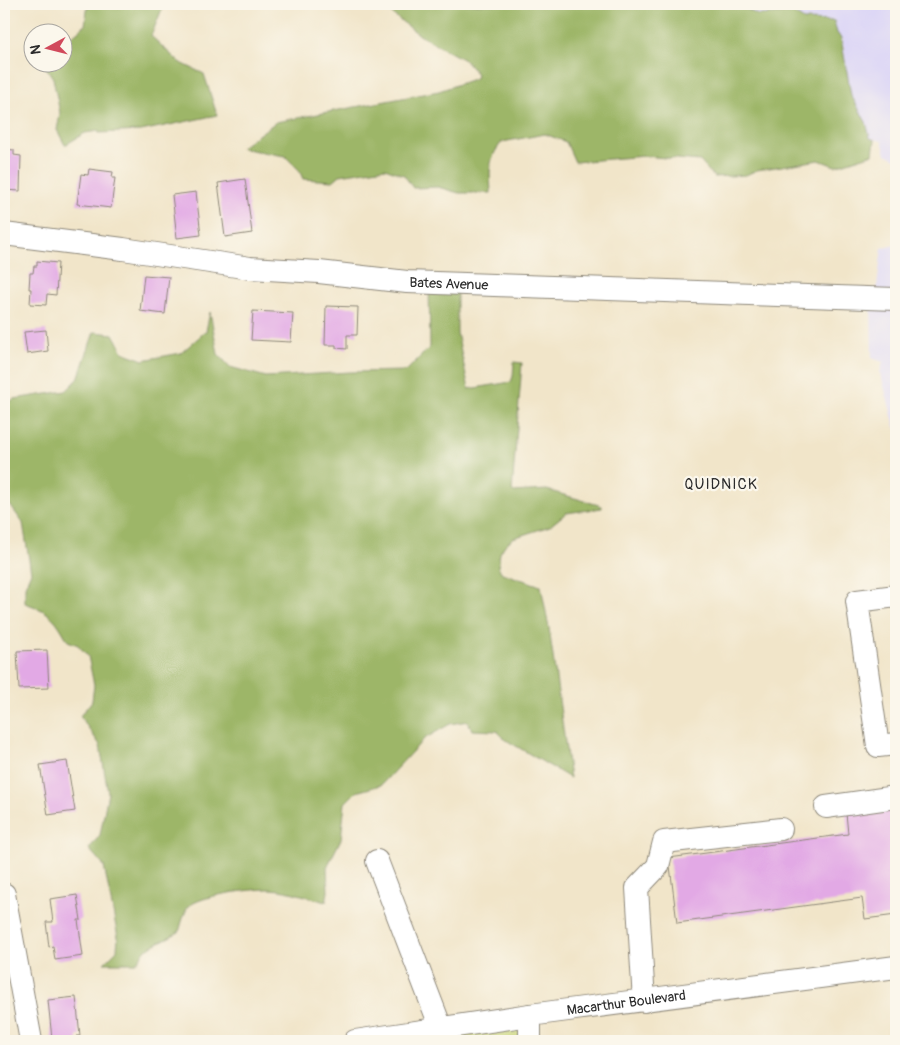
<svg xmlns="http://www.w3.org/2000/svg" width="900" height="1045" font-family="Pangolin,sans-serif">
<style>
.built{fill:#dcd6f6}
.green{fill:#c7d476;stroke:#798050}
.forest{fill:#9db667;stroke:#647049}
.building{fill:#e2a9e5}
.lines{fill:none;stroke-linecap:round;stroke-linejoin:round}
.minor-casing{stroke:#8e887a;stroke-width:24}
.minor{stroke:#fff;stroke-width:22}
.labels{text-anchor:middle;dominant-baseline:central;stroke-width:4.5;stroke-linejoin:round;paint-order:stroke}
.street-label{font-size:14px;fill:#2b2b2b;stroke:#fbf7ec}
.neighbourhood-label{font-size:15px;letter-spacing:1px;fill:#2b2b2b;stroke:#fbf7ec}
</style>
<rect width="100%" height="100%" fill="#fbf7ec"/>
<filter id="ink" filterUnits="userSpaceOnUse"><feTurbulence type="fractalNoise" baseFrequency=".02" numOctaves="2"/><feDisplacementMap in="SourceGraphic" scale="10" xChannelSelector="R" yChannelSelector="G"/><feConvolveMatrix kernelMatrix="1 2 1 2 8 2 1 2 1" color-interpolation-filters="sRGB"/></filter>
<filter id="wash" filterUnits="userSpaceOnUse"><feTurbulence type="fractalNoise" baseFrequency=".0096" numOctaves="4" result="noise"/><feDisplacementMap in="SourceGraphic" scale="20" xChannelSelector="R" yChannelSelector="G"/><feGaussianBlur stdDeviation="1.12" result="paint"/><feColorMatrix in="noise" values="0 0 0 0 0 0 0 0 0 0 0 0 0 0 0 0 0 1.4 0 .05"/><feComposite in="paint" operator="in"/></filter>
<g filter="url(#wash)">
<rect width="100%" height="100%" fill="#f1e5c9"/>
<g class="built">
<path d="M741,4H896V159L886,154L882,141L870,138L866,122L851,95L842,38L837,33L834,21L804,20L793,13L758,15L741,6Z"/>
<path d="M896,245V430L880,372L883,362L872,358L871,301L876,294L882,248Z"/>
</g>
<path class="green" d="M517,1016L525,1041H344L347,1040Z"/>
<g class="forest">
<path d="M88,4H164L151,36L179,62L204,74L217,115L141,131L99,133L98,131L85,133L65,145L57,130L60,113L53,78L43,63L62,62L63,40L70,38L85,25Z"/>
<path d="M379,4H741V6L758,15L793,13L804,20L834,21L837,33L841,38L851,95L866,122L870,138L875,140L873,154L835,166L819,160L757,170L746,175L714,177L700,161L644,156L575,162L566,142L545,134L502,142C487,160 490,171 491,193H459L438,187L413,188L404,175L385,168L340,175L333,181L303,179L299,170L285,156L240,148L276,122L439,91L476,78L477,74L466,61L421,36Z"/>
<path d="M429,282L457,286V333L469,389L511,382L513,376L514,362L522,363L512,492L547,490L602,506V508L566,513L550,526L513,538L505,545L500,553L498,567L502,573L541,586L549,628L570,778L506,740L497,731L472,730L468,721L450,724L424,739L381,785L356,792L345,803L341,839L327,867L328,892L326,902C307,897 289,890 270,889C253,889 199,895 188,907C184,913 181,925 179,932L146,949L136,963H104L117,950L118,937L104,866L89,849L100,835L108,793L100,745L80,716L92,701L94,685L88,656L78,645L68,641C55,618 51,612 25,603V586L31,572L23,523L4,497V405L14,399L66,391L78,379L94,332L113,334L123,352L143,360L181,353L206,331L210,312L218,354L230,367L266,377L351,372L406,371L430,347Z"/>
</g>
<g id="blocks">
<g class="building">
<path d="M4,149L14,150V155L21,156L20,191L4,190Z"/>
<path d="M89,169L113,172L112,178H115L111,208L77,204L81,174L88,175Z"/>
<path d="M245,179L252,233L225,237L218,183Z"/>
<path d="M196,192L201,235L177,238L172,195Z"/>
<path d="M37,261L58,263L56,295L47,294L46,305L30,304L31,289H29L30,273H33L34,266H37Z"/>
<path d="M144,275L169,277L165,314L140,311Z"/>
<path d="M326,306L358,307L357,335H347V349L336,348V345H325Z"/>
<path d="M253,311L293,313L291,342L251,340Z"/>
<path d="M46,330L48,351L27,354L24,332Z"/>
<path d="M47,650L49,688L19,689L17,651Z"/>
<path d="M67,761L75,811L48,815L40,765Z"/>
<path d="M896,807V915L865,919L862,898L677,923L669,858L848,834L846,813Z"/>
<path d="M77,895L81,920H78L83,956L55,960L53,946L49,947L46,922H53L50,899Z"/>
<path d="M76,997L80,1036H77L78,1041H55V1038L52,1039L48,1000Z"/>
</g>
</g>
</g>
<g filter="url(#ink)">
<use href="#blocks" fill-opacity="0" stroke="#8e887a" stroke-width="1"/>
<g class="lines">
<g class="minor-casing">
<g id="minor">
<path id="s1" d="M4,234L123,249L250,268L319,272L407,282L896,299"/>
<path d="M896,596L857,601L878,746L896,744"/>
<path d="M826,807L896,797"/>
<path d="M377,861L441,1028"/>
<path d="M4,894L31,1041"/>
<path d="M644,1001L637,888L658,866L664,842L781,829"/>
<path id="s2" d="M355,1041L530,1015L896,967"/>
<path d="M530,1041V1015"/>
</g>
</g>
<use href="#minor" class="minor"/>
</g>
</g>
<g class="labels">
<g class="street-label">
<text stroke="none"><textPath href="#s1" startOffset="448">Bates Avenue</textPath></text>
<text stroke="none"><textPath href="#s2" startOffset="274">Macarthur Boulevard</textPath></text>
</g>
<g class="neighbourhood-label">
<text x="721" y="484">QUIDNICK</text>
</g>
</g>
<rect width="900" height="1045" fill="none" stroke="#fbf7ec" stroke-width="20"/>
<g transform="translate(48 48) rotate(263)"><circle r="24" fill="#fbf7ec" stroke="#a8a59f"/>
<path d="M0-4L9 19L0 12L-9 19Z" fill="#d1495b"/>
<text y="-8" font-size="14" font-weight="bold" text-anchor="middle" fill="#2b2b2b">N</text>
</g>
</svg>
